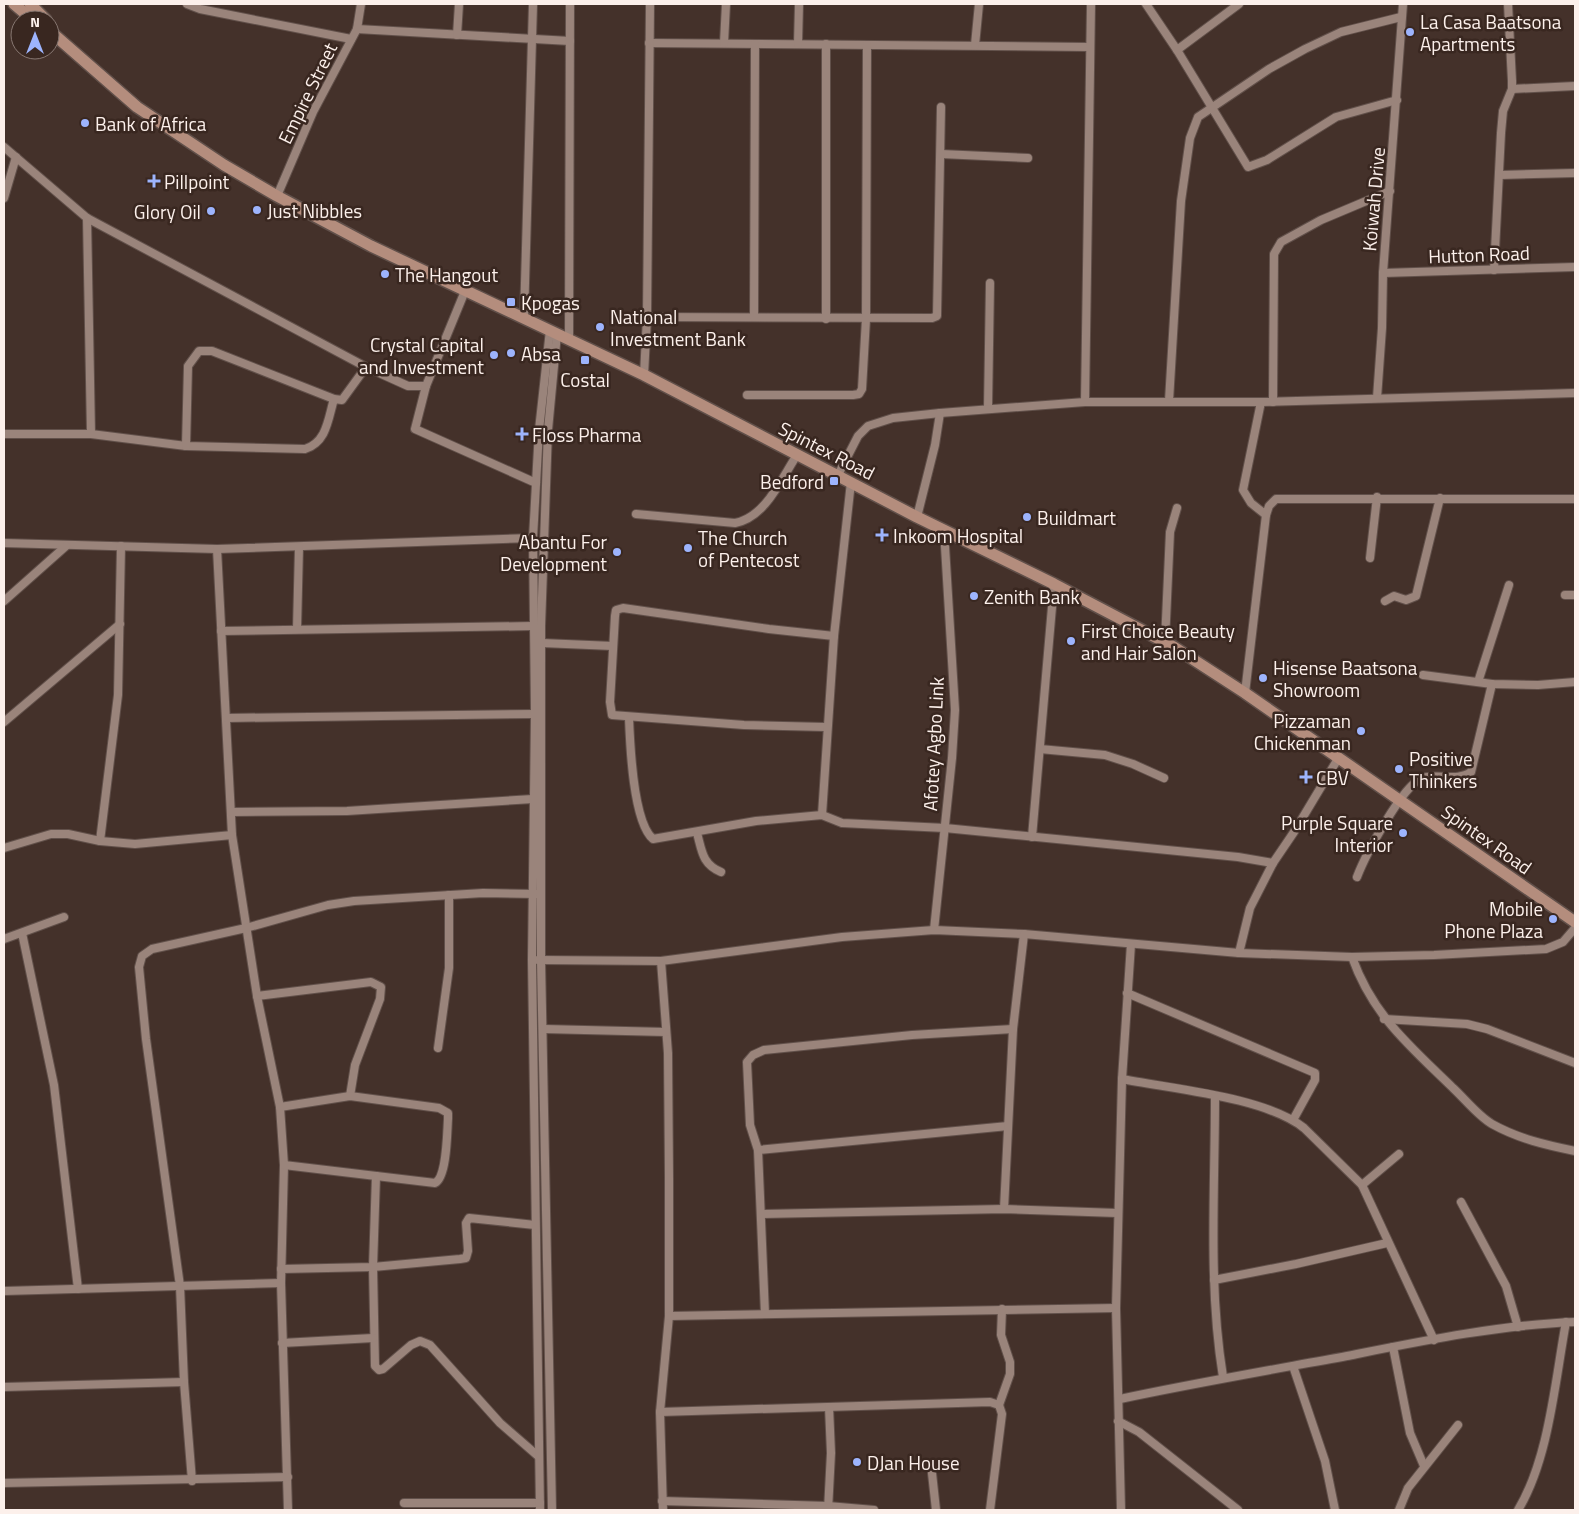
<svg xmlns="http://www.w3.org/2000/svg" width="1579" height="1514" font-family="'Titillium Web',sans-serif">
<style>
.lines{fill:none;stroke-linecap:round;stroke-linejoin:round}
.street-casing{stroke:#61504a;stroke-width:10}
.secondary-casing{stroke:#61504a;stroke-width:14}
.street{stroke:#9a847b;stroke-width:8}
.secondary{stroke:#b48d7d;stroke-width:11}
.poi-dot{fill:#9db4fd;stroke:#392720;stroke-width:2}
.labels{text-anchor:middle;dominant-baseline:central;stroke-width:5;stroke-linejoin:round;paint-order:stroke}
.poi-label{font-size:19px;fill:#fcf0eb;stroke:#392720;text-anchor:start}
.street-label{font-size:19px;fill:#fcf0eb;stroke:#392720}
</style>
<rect width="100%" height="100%" fill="#44312a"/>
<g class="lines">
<g class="street-casing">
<g id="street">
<path d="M187,4L200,9L351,39"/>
<path d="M1146,4L1177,50L1248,167L1267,160L1336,117L1397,100"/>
<path d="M357,29L570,41"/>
<path d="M457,35L459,4"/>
<path d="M649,43L1089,47"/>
<path d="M724,43L726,4"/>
<path d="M798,44L799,4"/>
<path d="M975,45L979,4"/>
<path d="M1177,50L1239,4"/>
<path d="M1512,89L1575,86"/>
<path d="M4,147L87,218L366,367L408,386H426L465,291"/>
<path d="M941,154L1028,158"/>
<path d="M1500,175L1575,173"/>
<path d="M277,196L313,112L357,29L361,4"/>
<path d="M4,198L16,157"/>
<path d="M87,218L91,434"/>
<path d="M1494,270L1501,133L1503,111L1512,89V81L1508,4"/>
<path d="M1383,273L1575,267"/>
<path d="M647,317L932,318L937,316L941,107"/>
<path d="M754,317L755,44"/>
<path d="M524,318L533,4"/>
<path d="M826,319V44"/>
<path d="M569,339L570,4"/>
<path d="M644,375L647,317L650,4"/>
<path d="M426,386L415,429L536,483"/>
<path d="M747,395H853L859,394L862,389L866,319L867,45"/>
<path d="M1377,398L1382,328L1383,273L1403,4"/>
<path d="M1169,401L1181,201L1190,138L1198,117L1269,69L1305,49L1341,32L1401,17"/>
<path d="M1085,402L1091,4"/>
<path d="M1261,402L1243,490L1251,503L1266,515"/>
<path d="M1273,402L1274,254L1281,242L1321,220L1390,191"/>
<path d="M988,408L990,283"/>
<path d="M4,434H91L186,446L305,449C327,442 328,419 334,399"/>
<path d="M186,446L188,366L199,351H212L334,399L342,400L366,367"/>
<path d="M838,475L858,436L868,426L893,418L940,413L1085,402H1261L1575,393"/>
<path d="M636,514L735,523C766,517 781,479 797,455"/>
<path d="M917,517L935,445L940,413"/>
<path d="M4,543L217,549L533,538"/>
<path d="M217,549L232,835L257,996L280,1107L284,1165L281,1283L288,1510"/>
<path d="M1370,558L1377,497"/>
<path d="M1565,595H1575"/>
<path d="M4,601L66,546"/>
<path d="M1385,601L1394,596L1406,600L1416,596L1440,498"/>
<path d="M297,629L299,547"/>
<path d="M221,631L533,626"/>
<path d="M1165,642L1170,532L1177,508"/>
<path d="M542,643L613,646"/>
<path d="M1423,675L1492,684L1538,685L1575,682"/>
<path d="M1478,682L1509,585"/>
<path d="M1245,693L1266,515L1269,506L1276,499H1575"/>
<path d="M226,718L535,714"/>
<path d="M629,718C630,744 633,822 653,839L756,821L822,815L842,823L945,828L1238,857L1273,863"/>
<path d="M4,722L120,624"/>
<path d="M826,727L744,725L612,715L610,702L615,616L616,610L623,608L769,629L834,636"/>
<path d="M1040,749L1105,755L1133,764L1164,778"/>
<path d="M231,812L347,811L533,799"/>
<path d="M822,815L834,636L851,482"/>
<path d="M697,833C702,851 702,864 721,872"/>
<path d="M1032,837L1054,584"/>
<path d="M100,841L118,695L121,546"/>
<path d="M4,848L51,834H68L100,841L135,844L232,835"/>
<path d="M1357,877C1365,856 1402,786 1422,778C1437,773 1458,782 1471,772L1492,684"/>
<path d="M934,930L952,758L955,710L944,530"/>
<path d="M22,933L54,1085L78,1289"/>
<path d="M4,939L64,917"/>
<path d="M1239,953L1250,908L1273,863L1294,832L1339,757"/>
<path d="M1352,957C1373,1016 1410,1046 1453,1088C1465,1099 1478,1116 1492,1124C1519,1139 1546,1145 1575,1151"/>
<path d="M538,960L661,961L842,937L934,930L1024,934L1239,953L1352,957L1434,955L1546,949L1563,942L1575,928"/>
<path d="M661,961L668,1053L669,1178V1316L660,1412L663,1510"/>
<path d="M1127,993L1315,1073V1080L1293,1120"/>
<path d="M257,996L371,982L381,987L380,999L355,1065L350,1096"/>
<path d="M1384,1019L1467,1024L1487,1029L1575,1063"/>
<path d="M544,1029L666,1032"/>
<path d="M438,1048L449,968V895"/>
<path d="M1122,1079C1172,1089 1265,1097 1304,1128L1362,1185L1434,1340"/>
<path d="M1215,1097C1215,1190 1208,1285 1223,1377"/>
<path d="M280,1107L350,1096L439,1108L448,1113V1119C447,1133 447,1177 435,1183L284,1165"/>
<path d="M758,1150L1008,1126"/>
<path d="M376,1176L373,1267L375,1366L379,1370L383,1369L411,1345L420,1341L430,1345L500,1423L538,1456"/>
<path d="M1362,1185L1399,1154"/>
<path d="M1461,1202L1506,1286L1518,1327"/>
<path d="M1004,1209L1013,1029L1024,934"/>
<path d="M762,1214L1004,1209L1117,1213"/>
<path d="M281,1269L373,1267L460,1259L466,1258L468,1251L466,1223L469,1218L535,1225"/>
<path d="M1214,1280L1296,1264L1387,1243"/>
<path d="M4,1291L281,1283"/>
<path d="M765,1314L758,1150L750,1125L747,1062L753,1055L764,1050L912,1035L1013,1029"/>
<path d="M669,1316L1116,1308"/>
<path d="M282,1343L373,1338"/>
<path d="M1393,1347L1410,1433L1424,1466"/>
<path d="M1293,1366L1325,1461L1335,1510"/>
<path d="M4,1387L184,1382"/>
<path d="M1120,1399C1195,1383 1271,1370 1347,1356C1422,1341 1499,1325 1575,1322"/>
<path d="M999,1405L1010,1374V1362L1001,1335L1002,1309"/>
<path d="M660,1412L990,1402L999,1405L1002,1414L990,1510"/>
<path d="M1118,1421L1139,1432L1238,1510"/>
<path d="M931,1464L936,1510"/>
<path d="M192,1481L184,1382L180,1286L146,1039L139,967L142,956L152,949L246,928L328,905L354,901L483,893L537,894"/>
<path d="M4,1483L288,1477"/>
<path d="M662,1501L828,1506L874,1510"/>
<path d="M404,1503H540"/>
<path d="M540,1510L532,960L535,714L533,538L539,430L550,330"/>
<path d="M552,1510L541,960V626L548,430L557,334"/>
<path d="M828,1510L831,1453L829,1407"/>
<path d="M1121,1510L1116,1308L1122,1079L1131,944"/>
<path d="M1399,1510L1408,1488L1458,1425"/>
<path d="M1518,1510C1549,1459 1555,1381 1566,1322"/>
</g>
</g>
<g class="secondary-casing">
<g id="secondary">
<path d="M14,4L33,20"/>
<path d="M30,4L46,20"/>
<path d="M50,31L137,107L224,165L277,196L371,246L644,375L917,517L1054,584L1174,647L1245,693L1575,922"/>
</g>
</g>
<use href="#street" class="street"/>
<use href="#secondary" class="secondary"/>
</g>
<g class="poi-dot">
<circle cx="1410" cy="32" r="5"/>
<circle cx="85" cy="123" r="5"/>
<path d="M151.5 173.5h5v5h5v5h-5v5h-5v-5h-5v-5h5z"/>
<circle cx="257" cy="210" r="5"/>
<circle cx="211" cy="211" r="5"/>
<circle cx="385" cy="274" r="5"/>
<rect x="506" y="297" width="10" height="10" rx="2.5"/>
<circle cx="600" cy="327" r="5"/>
<circle cx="511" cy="353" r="5"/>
<circle cx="494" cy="355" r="5"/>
<rect x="580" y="355" width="10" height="10" rx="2.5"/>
<path d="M519.5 426.5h5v5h5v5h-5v5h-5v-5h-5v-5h5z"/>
<rect x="829" y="476" width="10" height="10" rx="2.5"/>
<circle cx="1027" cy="517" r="5"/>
<path d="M879.5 527.5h5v5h5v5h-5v5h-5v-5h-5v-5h5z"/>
<circle cx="688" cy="548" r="5"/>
<circle cx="617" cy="552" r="5"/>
<circle cx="974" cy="596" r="5"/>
<circle cx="1071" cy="641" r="5"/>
<circle cx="1263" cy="678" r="5"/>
<circle cx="1361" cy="731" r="5"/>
<circle cx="1399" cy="769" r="5"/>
<path d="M1303.5 769.5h5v5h5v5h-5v5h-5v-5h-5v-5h5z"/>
<circle cx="1403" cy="833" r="5"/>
<circle cx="1553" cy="919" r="5"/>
<circle cx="857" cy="1462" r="5"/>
</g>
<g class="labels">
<g class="poi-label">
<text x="1420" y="21">La Casa Baatsona<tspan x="1420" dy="22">Apartments</tspan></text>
<text x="95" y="123">Bank of Africa</text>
<text x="164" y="181">Pillpoint</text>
<text x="267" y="210">Just Nibbles</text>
<text x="201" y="211" text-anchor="end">Glory Oil</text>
<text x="395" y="274">The Hangout</text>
<text x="521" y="302">Kpogas</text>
<text x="610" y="316">National<tspan x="610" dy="22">Investment Bank</tspan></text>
<text x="484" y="344" text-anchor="end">Crystal Capital<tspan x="484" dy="22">and Investment</tspan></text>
<text x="521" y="353">Absa</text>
<text x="585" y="379" text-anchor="middle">Costal</text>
<text x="532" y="434">Floss Pharma</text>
<text x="824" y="481" text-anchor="end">Bedford</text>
<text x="1037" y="517">Buildmart</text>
<text x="893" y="535">Inkoom Hospital</text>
<text x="698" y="537">The Church<tspan x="698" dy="22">of Pentecost</tspan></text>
<text x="607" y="541" text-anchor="end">Abantu For<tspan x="607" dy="22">Development</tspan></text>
<text x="984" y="596">Zenith Bank</text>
<text x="1081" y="630">First Choice Beauty<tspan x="1081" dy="22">and Hair Salon</tspan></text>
<text x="1273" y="667">Hisense Baatsona<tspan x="1273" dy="22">Showroom</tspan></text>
<text x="1351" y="720" text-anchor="end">Pizzaman<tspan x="1351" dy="22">Chickenman</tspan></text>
<text x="1409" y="758">Positive<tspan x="1409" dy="22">Thinkers</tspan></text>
<text x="1316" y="777">CBV</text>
<text x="1393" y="822" text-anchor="end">Purple Square<tspan x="1393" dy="22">Interior</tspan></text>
<text x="1543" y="908" text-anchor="end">Mobile<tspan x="1543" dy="22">Phone Plaza</tspan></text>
<text x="867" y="1462">DJan House</text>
</g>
<g class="street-label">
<text transform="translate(307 93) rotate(-64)">Empire Street</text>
<text transform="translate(1373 199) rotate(-85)">Koiwah Drive</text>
<text transform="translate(1479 254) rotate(-2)">Hutton Road</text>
<text transform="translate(827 450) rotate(27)">Spintex Road</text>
<text transform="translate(933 744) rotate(-87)">Afotey Agbo Link</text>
<text transform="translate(1487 839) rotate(35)">Spintex Road</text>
</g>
</g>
<rect width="1579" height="1514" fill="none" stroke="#fcf0eb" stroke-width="10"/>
<g transform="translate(35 35)"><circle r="24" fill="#392720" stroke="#877771"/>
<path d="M0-4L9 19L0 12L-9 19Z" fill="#9db4fd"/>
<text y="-8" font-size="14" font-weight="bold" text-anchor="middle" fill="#fcf0eb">N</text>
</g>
</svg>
